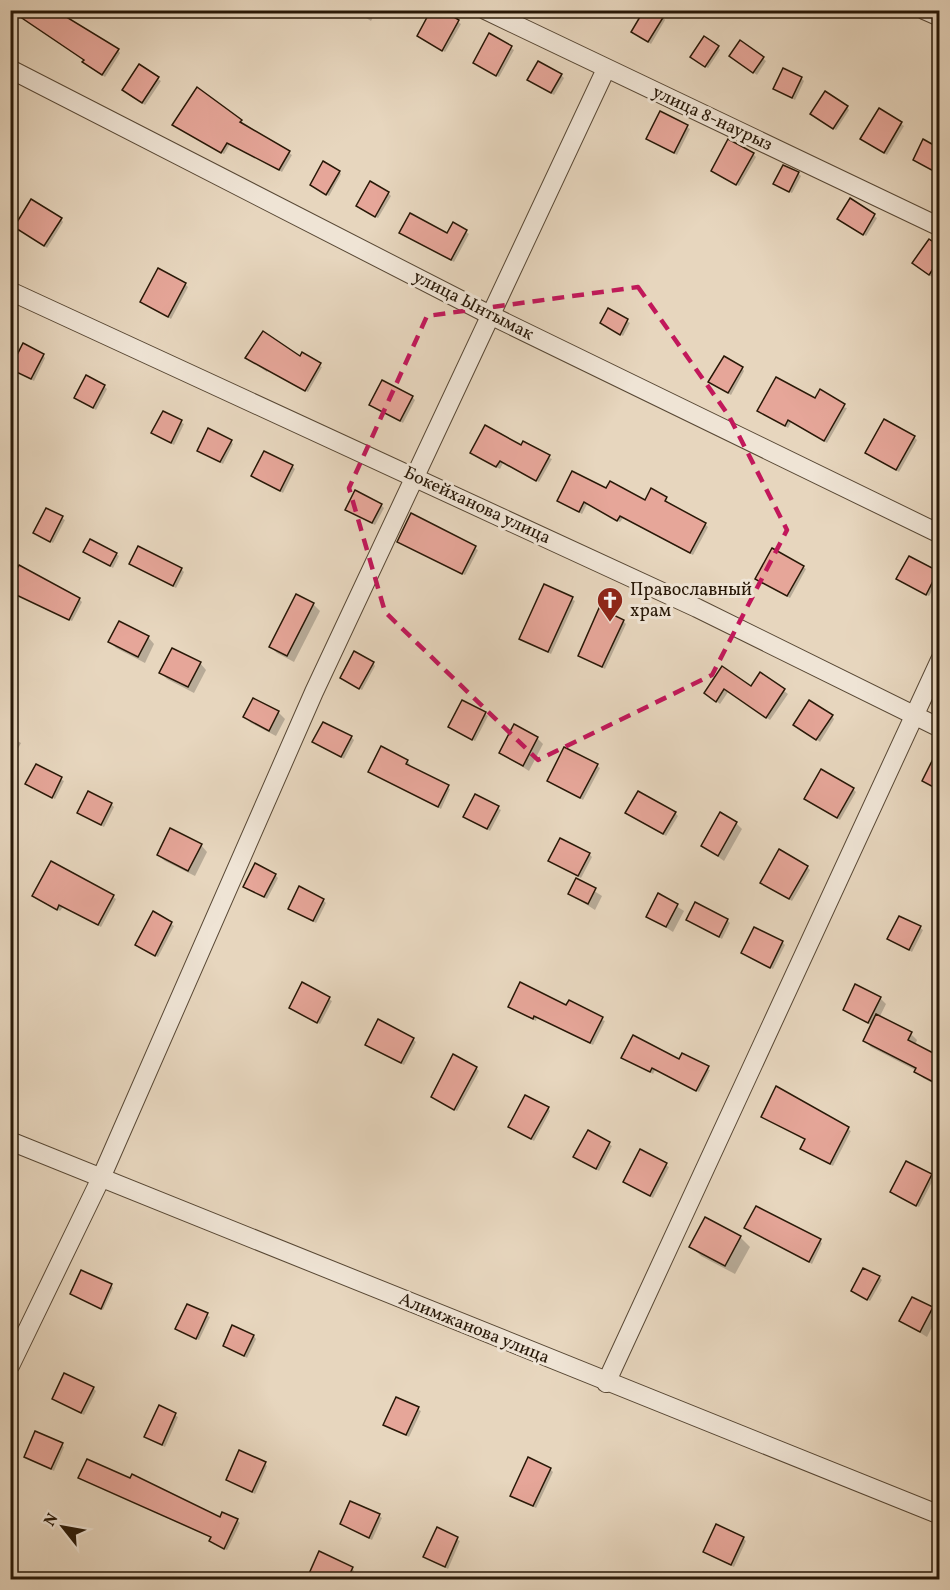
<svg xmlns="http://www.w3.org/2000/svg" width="950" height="1590" font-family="Vollkorn,serif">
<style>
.shadow{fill:#0003}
.building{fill:#e6a699;stroke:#281807;stroke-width:1.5}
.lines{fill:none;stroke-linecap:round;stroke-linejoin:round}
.street-casing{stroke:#584835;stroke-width:20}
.street{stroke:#efe4d5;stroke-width:18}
.marked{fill:none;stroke:#c2185b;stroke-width:4.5;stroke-dasharray:12 8;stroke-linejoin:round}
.labels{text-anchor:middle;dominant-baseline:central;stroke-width:6;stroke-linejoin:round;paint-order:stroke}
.street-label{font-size:18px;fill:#281807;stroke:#efe4d5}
.poi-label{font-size:18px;fill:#281807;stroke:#efe4d5;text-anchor:start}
</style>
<rect width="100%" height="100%" fill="#e7d6be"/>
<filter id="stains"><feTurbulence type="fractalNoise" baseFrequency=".00333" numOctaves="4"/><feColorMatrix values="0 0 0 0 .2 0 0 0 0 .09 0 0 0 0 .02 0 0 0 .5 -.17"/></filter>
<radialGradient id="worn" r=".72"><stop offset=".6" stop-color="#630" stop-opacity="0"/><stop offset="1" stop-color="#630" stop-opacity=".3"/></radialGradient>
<g class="shadow">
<path d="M353,10H377L371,21Z"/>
<path d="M439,10L461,24L445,52L419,36Z"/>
<path d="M577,10H588L586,15Z"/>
<path d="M663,17L665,20L651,44L633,32Z"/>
<path d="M22,18L118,50L120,53L105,77L87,65L85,60Z"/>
<path d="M490,35L514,50L499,77L478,65Z"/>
<path d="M740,42L766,61L757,75L734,59Z"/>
<path d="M718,47L720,50L708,68L695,60Z"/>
<path d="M139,67L161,81L145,105L127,93Z"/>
<path d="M561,75L564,78L554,95L532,82Z"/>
<path d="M801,78L804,81L795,100L775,89Z"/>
<path d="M847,107L849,110L836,130L815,117Z"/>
<path d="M879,110L904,126L887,155L865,141Z"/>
<path d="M661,113L690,129L677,155L648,139Z"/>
<path d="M241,121L292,155L282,172L230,144L224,154L177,128Z"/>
<path d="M753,154L756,157L739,186L716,173Z"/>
<path d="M339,172L341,174L329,196L312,185Z"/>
<path d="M798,173L801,176L792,193L778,186Z"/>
<path d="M388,193L391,196L378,218L360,208Z"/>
<path d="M850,200L877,218L866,236L842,221Z"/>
<path d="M61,219L63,222L47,248L15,227Z"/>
<path d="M453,224L469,234L454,262L400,233L448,235Z"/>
<path d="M929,241L940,248V266L932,277L916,266Z"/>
<path d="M185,284L188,287L171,319L142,302Z"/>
<path d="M609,310L630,323L623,336L601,323Z"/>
<path d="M43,355L45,358L34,381L12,369Z"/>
<path d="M247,358H300L322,367L308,392L268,370L267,372Z"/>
<path d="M742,368L744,371L731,395L710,382Z"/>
<path d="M104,386L107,389L96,410L76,398Z"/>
<path d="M412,397L415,400L403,423L371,405Z"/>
<path d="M816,400L847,408L827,443L791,422L788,428L759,411Z"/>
<path d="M163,413L184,424L174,445L153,433Z"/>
<path d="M914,437L917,440L899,472L867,453Z"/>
<path d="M231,441L233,444L223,464L199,451Z"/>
<path d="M522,447L552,459L539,482L503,463L500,469L475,455Z"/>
<path d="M292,466L295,469L283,493L252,476Z"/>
<path d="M607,490L646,502L666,498L667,504L705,524L708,527L693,555L623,518L620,522L587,504L582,514L559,501Z"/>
<path d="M10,495L15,499L10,507Z"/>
<path d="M381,505L384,508L375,525L347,510Z"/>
<path d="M46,510L65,520L53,543L34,533Z"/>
<path d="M412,515L478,550L465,575L399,542Z"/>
<path d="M85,552L116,554L119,556L113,568Z"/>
<path d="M131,564L181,569L184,572L176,588Z"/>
<path d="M803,567L806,569L790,598L759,581Z"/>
<path d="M937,573L940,576L929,596L901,582Z"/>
<path d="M545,586L575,601L551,654L521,639Z"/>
<path d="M11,592L79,599L82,602L72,621Z"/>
<path d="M313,604L320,611L294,662L277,653L271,647Z"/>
<path d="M623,621L626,624L605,669L579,656Z"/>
<path d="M148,637L154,644L145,663L116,648L110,642Z"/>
<path d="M200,663L206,670L194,693L167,679L161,673Z"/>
<path d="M373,663L375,666L362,690L341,678Z"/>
<path d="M722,669L751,688L761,674L788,694L770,720L728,692L720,704L710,697Z"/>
<path d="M278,712L285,719L276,736L251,723L245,717Z"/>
<path d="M485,714L488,716L475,741L450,727Z"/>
<path d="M832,716L834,719L820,742L798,727Z"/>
<path d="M10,737L21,743L10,763Z"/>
<path d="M351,737L354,740L344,759L314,742Z"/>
<path d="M537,738L543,744L529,771L501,753Z"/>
<path d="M407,761L410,764L408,767L450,789L441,809L370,772Z"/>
<path d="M36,766L64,781L55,799L27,784Z"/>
<path d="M597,766L600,768L583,800L549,781Z"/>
<path d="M853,789L856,792L840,820L806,799Z"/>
<path d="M475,796L501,810L490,831L465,817Z"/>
<path d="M111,804L114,807L104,827L79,813Z"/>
<path d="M675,813L678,816L666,836L630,815Z"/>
<path d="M736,823L742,829L724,861L703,846Z"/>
<path d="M201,845L207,852L195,876L165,861L158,855Z"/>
<path d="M589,854L592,857L581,878L550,861Z"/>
<path d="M807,867L810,870L792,901L765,885Z"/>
<path d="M275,875L278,878L267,899L245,887Z"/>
<path d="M577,880L602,896L595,910L570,894Z"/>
<path d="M659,895L684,911L673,932L648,916Z"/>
<path d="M34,896L113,897L116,899L101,927L63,907L60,911Z"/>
<path d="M323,900L326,903L316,923L289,909Z"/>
<path d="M153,913L174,926L158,957L137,945Z"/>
<path d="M688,920H727L730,923L722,939Z"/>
<path d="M920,928L923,930L912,952L889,939Z"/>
<path d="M782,942L785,945L773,969L743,953Z"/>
<path d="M303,984L332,1001L320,1024L294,1010Z"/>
<path d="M880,998L886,1004L879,1018L911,1034L917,1040L915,1045L940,1058V1087L923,1078L917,1071L871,1047L865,1041L872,1026L844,1009Z"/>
<path d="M567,1007L605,1021L593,1045L537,1017L536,1021L512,1009Z"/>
<path d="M413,1039L416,1042L404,1065L369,1047Z"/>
<path d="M623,1058L680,1061L710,1070L699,1092L655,1070L653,1074Z"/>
<path d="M476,1068L479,1071L457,1111L432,1097Z"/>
<path d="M777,1088L851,1131L833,1166L804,1151L802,1149L806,1140L763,1117Z"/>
<path d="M548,1108L550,1111L534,1141L510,1127Z"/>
<path d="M588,1133L612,1146L599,1171L575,1157Z"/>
<path d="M641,1151L669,1167L653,1198L625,1182Z"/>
<path d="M931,1175L934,1178L919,1207L891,1192Z"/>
<path d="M746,1228L820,1241L822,1243L812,1264Z"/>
<path d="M740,1237L750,1247L735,1274L701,1256L691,1246Z"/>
<path d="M879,1277L882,1280L870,1301L853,1291Z"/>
<path d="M111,1285L113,1288L103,1310L72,1294Z"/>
<path d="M188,1306L210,1317L199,1340L177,1329Z"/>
<path d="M932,1309L938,1315L927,1337L901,1321Z"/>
<path d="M254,1336L256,1339L247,1358L224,1346Z"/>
<path d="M93,1388L96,1391L84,1415L54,1399Z"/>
<path d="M397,1399L421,1411L409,1437L388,1427Z"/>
<path d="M159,1407L178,1417L165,1447L146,1437Z"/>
<path d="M62,1445L64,1447L54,1471L25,1456Z"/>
<path d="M265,1464L267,1466L255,1494L227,1480Z"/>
<path d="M550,1469L553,1472L536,1508L515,1498Z"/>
<path d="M80,1478L220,1519L237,1520L240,1523L227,1550L213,1544L212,1538Z"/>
<path d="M379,1516L382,1518L372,1540L341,1524Z"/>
<path d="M437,1529L460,1541L448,1569L425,1557Z"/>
<path d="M743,1538L746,1541L734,1567L704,1552Z"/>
<path d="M352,1568L354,1571L350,1580H315L310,1575Z"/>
</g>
<g class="building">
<path d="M10,10H55L119,49L102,75L82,62L84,60Z"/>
<path d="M431,10H442L459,20L442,51L417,36Z"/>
<path d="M644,10H655L664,16L648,42L631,32Z"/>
<path d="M489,33L512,46L496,76L473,63Z"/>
<path d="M704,36L719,46L705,67L690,57Z"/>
<path d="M740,40L764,57L753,73L729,56Z"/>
<path d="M538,61L562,74L551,93L527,80Z"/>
<path d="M139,64L159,77L142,103L122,90Z"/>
<path d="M783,68L802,77L792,98L773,89Z"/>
<path d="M197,87L242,120L240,122L290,151L279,170L227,143L221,153L172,125Z"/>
<path d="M825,91L848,106L833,129L810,114Z"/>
<path d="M879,108L902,122L884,153L860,139Z"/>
<path d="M660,111L688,125L674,153L646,139Z"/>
<path d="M728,139L754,153L736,185L711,171Z"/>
<path d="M923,139L939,148V174L913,160Z"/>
<path d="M323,161L340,171L326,195L310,185Z"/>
<path d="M783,165L799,172L789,192L773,184Z"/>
<path d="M370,181L389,192L375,217L356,206Z"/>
<path d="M850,198L875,214L863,235L837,219Z"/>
<path d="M31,199L62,218L44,246L14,227Z"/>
<path d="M410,213L447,233L453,222L467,230L451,260L399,233Z"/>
<path d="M929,239L939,246V260L929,275L912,263Z"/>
<path d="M158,268L186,283L168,317L140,302Z"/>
<path d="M608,308L628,319L620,335L600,323Z"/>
<path d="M263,331L300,356L302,352L321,363L305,391L245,358Z"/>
<path d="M23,343L44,354L31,379L10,369Z"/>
<path d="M724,356L743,367L728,393L708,382Z"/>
<path d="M86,375L105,385L93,408L74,398Z"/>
<path d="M776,377L815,398L820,389L845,404L824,441L788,420L785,426L757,411Z"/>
<path d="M382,380L413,396L400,421L369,405Z"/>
<path d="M163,411L182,420L171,443L151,433Z"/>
<path d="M884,419L915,436L896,470L865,453Z"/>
<path d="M485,425L521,445L523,441L550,455L536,481L500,461L496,467L470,453Z"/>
<path d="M208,428L232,440L220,462L197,451Z"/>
<path d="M264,451L293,465L280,491L251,476Z"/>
<path d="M572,471L606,488L610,481L645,500L651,488L667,497L665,501L706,523L690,553L620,516L617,521L584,502L579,512L557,501Z"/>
<path d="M355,490L382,504L372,523L345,510Z"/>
<path d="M46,508L63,516L50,542L33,533Z"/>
<path d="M411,513L476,546L462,574L397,542Z"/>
<path d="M90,539L117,553L110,566L83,552Z"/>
<path d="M138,546L182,568L173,586L129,564Z"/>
<path d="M772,548L804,566L787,596L755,579Z"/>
<path d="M909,556L938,571L926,595L896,579Z"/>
<path d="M19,565L80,598L69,620L10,592V583Z"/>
<path d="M544,584L573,597L548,652L519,639Z"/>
<path d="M296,594L314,603L287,656L269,647Z"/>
<path d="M599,608L624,620L602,667L578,656Z"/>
<path d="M119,621L149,636L138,657L108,642Z"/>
<path d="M172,648L201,662L188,687L159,673Z"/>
<path d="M354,651L374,662L359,689L340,678Z"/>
<path d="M722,666L751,686L760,672L785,689L766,718L724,689L716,702L704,693Z"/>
<path d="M253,698L279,711L269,731L243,717Z"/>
<path d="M462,700L486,712L472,740L448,727Z"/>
<path d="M809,700L833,715L816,740L793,725Z"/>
<path d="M323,722L352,736L341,757L312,742Z"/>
<path d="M514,724L538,737L523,766L499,753Z"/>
<path d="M381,746L408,760L406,764L449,785L438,807L368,772Z"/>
<path d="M564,747L598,764L580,798L547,781Z"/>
<path d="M939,747V790L922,781Z"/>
<path d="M36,764L62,777L52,798L25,784Z"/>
<path d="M821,769L854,788L837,818L804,799Z"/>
<path d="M88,791L112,803L101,825L77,813Z"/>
<path d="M638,791L676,812L663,834L625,813Z"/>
<path d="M475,794L499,806L487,829L463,817Z"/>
<path d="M720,812L737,822L718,856L701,846Z"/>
<path d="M170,828L202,844L188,871L157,855Z"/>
<path d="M560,838L590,853L578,876L548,861Z"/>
<path d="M779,849L808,866L789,899L760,883Z"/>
<path d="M51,861L114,895L98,925L59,905L57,910L32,896Z"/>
<path d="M255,863L276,874L264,897L243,887Z"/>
<path d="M576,878L596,888L588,904L568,894Z"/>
<path d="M299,886L324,899L313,921L288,909Z"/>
<path d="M658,893L678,904L666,927L646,917Z"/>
<path d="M695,902L728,919L719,937L686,920Z"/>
<path d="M153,911L172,922L155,956L135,945Z"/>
<path d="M899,916L921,926L909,950L887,939Z"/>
<path d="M754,927L783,941L770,968L741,953Z"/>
<path d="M302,982L330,997L317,1023L289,1008Z"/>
<path d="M520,982L566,1005L569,1000L603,1017L590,1043L534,1016L533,1019L508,1007Z"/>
<path d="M855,984L881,997L868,1023L843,1010Z"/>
<path d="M876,1014L912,1032L908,1040L939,1056V1085L914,1072L916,1068L863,1041Z"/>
<path d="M378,1019L414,1038L401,1063L365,1045Z"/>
<path d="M633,1035L679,1059L682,1053L709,1066L696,1091L652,1068L650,1072L621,1058Z"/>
<path d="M453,1054L477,1067L454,1110L431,1097Z"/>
<path d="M776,1086L849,1127L830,1164L800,1149L805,1139L761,1117Z"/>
<path d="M525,1095L549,1107L531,1139L508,1127Z"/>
<path d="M588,1130L610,1142L596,1169L573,1157Z"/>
<path d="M640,1149L667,1163L650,1196L623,1182Z"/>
<path d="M906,1161L932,1174L916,1206L890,1192Z"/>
<path d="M756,1206L821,1239L809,1262L744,1228Z"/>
<path d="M705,1217L741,1236L725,1266L689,1247Z"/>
<path d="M863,1268L880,1276L867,1300L851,1291Z"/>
<path d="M81,1270L112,1284L101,1309L70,1294Z"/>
<path d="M912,1297L933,1307L920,1332L899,1321Z"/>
<path d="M187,1304L208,1313L196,1339L175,1329Z"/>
<path d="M232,1325L254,1335L244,1356L223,1346Z"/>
<path d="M64,1373L94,1387L81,1413L52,1399Z"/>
<path d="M396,1397L419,1407L406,1435L383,1425Z"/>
<path d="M159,1405L176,1413L162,1445L144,1437Z"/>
<path d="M35,1431L63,1443L51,1469L24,1457Z"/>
<path d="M239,1450L266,1462L252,1492L226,1480Z"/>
<path d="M528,1457L551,1468L533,1506L510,1496Z"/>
<path d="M87,1459L130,1478L132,1474L220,1517L222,1512L238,1519L224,1549L209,1541L211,1537L78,1478Z"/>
<path d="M350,1501L380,1514L369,1538L340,1524Z"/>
<path d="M716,1524L744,1537L731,1565L703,1552Z"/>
<path d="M437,1527L458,1537L445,1567L423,1557Z"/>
<path d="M319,1551L353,1567L347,1580H316L308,1576Z"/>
</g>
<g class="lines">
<g class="street-casing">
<g id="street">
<path d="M485,10L940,227"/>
<path d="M924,10L940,17"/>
<path d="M10,69L490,315L940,534"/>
<path d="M10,291L697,608L940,728"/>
<path d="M10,1141L940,1515"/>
<path d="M10,1366L101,1178L314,692L606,69"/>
<path d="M606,1383L940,660"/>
</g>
</g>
<use href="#street" class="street"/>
</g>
<path class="marked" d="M638,287L729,416L787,530L712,675L538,760L385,612L349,488L427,316Z"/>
<defs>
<g id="church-pin" transform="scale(1.35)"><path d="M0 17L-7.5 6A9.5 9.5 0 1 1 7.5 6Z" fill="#8f2418" stroke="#efe4d5"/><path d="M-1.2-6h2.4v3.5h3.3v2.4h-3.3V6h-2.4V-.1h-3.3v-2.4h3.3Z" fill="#fff"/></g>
</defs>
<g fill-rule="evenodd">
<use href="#church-pin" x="610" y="600"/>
</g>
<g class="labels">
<g class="street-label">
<text transform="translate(712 119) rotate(25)">улица 8-наурыз</text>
<text transform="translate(473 306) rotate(27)">улица Ынтымак</text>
<text transform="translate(477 506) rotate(25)">Бокейханова улица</text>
<text transform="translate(474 1329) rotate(22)">Алимжанова улица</text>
</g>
<g class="poi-label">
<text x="630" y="590">Православный<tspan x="630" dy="21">храм</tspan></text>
</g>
</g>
<rect width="950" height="1590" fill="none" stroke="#e7d6be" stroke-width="36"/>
<rect x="12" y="12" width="926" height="1566" fill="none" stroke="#281807" stroke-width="3"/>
<rect x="18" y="18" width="914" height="1554" fill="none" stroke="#281807" stroke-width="1.5"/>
<g transform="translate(63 1527) rotate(301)" stroke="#efe4d5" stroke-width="4.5" paint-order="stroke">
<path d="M0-4.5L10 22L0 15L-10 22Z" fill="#281807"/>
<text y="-9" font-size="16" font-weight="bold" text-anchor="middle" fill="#281807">N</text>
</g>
<rect width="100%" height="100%" filter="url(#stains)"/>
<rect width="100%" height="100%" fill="url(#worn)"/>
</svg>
